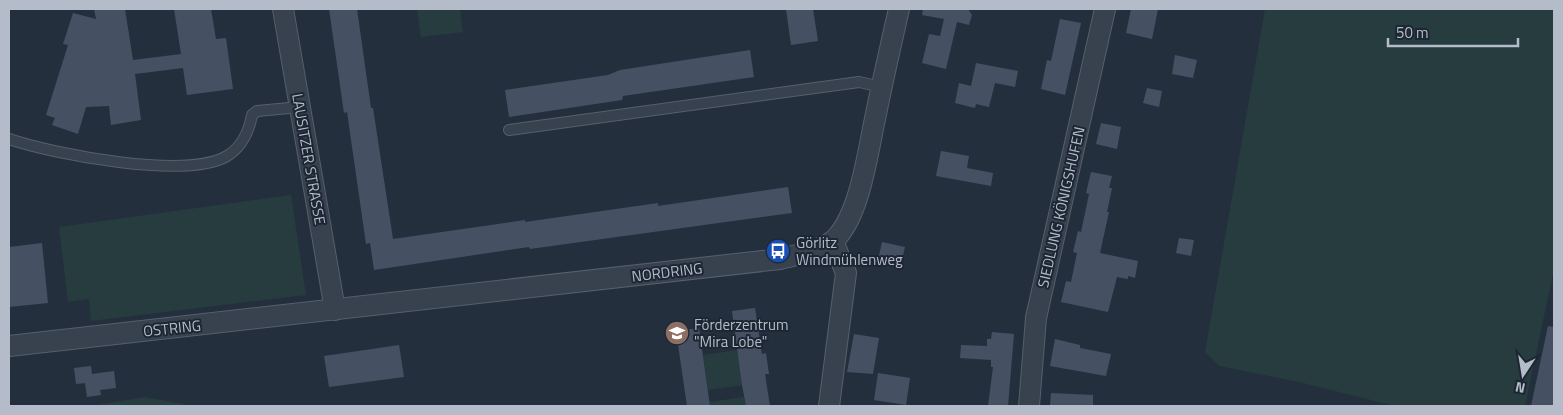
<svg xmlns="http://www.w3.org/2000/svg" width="1563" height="415" font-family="'Titillium Web',sans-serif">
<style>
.green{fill:#263c3f}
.building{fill:#455162}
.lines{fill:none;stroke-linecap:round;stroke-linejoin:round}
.lane-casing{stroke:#565f6c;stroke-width:12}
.street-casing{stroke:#565f6c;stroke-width:22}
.lane{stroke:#38414e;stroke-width:10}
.street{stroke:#38414e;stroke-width:20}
.labels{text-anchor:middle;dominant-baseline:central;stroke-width:4;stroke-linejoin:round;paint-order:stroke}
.street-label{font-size:15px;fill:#b4bcc9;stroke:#1d2633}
.poi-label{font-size:15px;fill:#b4bcc9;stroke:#1d2633;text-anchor:start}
</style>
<rect width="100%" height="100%" fill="#242f3e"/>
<g class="green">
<path d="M417,9H460L463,32L421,37Z"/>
<path d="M1265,9H1554V269L1525,406H1395L1299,382L1219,366L1205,352Z"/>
<path d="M291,195L306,295L91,321L89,299L68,302L59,227Z"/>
<path d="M738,350L743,385L708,390L703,355Z"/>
<path d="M145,397L193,406H92Z"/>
<path d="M744,397L746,406H710L709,402Z"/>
</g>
<g class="building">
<path d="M94,9H125L133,60L181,54L174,9H211L216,39L226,38L233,89L187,95L183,68L135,74L141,120L111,125L109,106L86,107L78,134L52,125L55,118L46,115L68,45L63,44L73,13L96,19Z"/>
<path d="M329,9H357L371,108H373L393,239L525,220V222L658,203V206L788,187L792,213L530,249L529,247L374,270L370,243L366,244L347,112L344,113Z"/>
<path d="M786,9H813L818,41L791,45Z"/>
<path d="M923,9H968L972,15L969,25L957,22L946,69L922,63L929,34L940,36L944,19L922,15Z"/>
<path d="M1131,9H1158L1152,39L1126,33Z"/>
<path d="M1060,19L1081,23L1065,95L1041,89L1047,60L1051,61Z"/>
<path d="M750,50L754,77L623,96L622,100L509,117L505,90L608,75L620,70Z"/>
<path d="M1175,55L1197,60L1193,78L1172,74Z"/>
<path d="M976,63L1018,71L1015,87L995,83L989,107L976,104L975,108L955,103L959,83L971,86Z"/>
<path d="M1147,88L1162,91L1159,107L1143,103Z"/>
<path d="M1101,123L1121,127L1117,149L1096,144Z"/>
<path d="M941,151L969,156L967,168L993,173L991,186L936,176Z"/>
<path d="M1091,172L1112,176L1109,188H1112L1107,212H1109L1100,253L1138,261L1135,278L1128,276V279L1117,277L1108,312L1061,302L1066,281L1071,282L1077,253L1073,252L1078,231L1081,232L1089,194L1086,193Z"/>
<path d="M1179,238L1194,240L1191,256L1176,253Z"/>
<path d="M882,242L905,247L901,264L878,260Z"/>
<path d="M42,243L48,303L9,307V247Z"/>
<path d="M755,308L762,354L766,353L769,374H765L770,406H746L742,385L732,311Z"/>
<path d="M1548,326L1554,327V406H1531Z"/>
<path d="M699,328L710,406H687L676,331Z"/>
<path d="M992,332L1014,334L1008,406H988L993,367H991V360L960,358L961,345L987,346V339H991Z"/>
<path d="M854,334L879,338L873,374L847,372Z"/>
<path d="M1055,339L1080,345V348L1111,354L1106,376L1050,366Z"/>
<path d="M399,345L404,377L329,387L324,356Z"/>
<path d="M91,366L92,374L114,371L116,388L100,390L101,395L87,397L85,383L76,384L74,368Z"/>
<path d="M878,373L910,378L906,405L874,400Z"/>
<path d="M1051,393L1093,395V406H1050Z"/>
</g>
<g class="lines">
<g class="lane-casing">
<g id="lane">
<path d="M509,130L859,82L882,87"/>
<path d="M9,139C53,154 186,180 227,156C242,147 249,131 252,115L257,111L300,107"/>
</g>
</g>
<g class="street-casing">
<g id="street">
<path d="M283,9L335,310"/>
<path d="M9,346L780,259C796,255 826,250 837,237C861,210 868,150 876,114C883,79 891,44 899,9"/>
<path d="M829,406L846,273L833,241"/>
<path d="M1029,406L1036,318L1105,9"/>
</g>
</g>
<use href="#lane" class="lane"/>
<use href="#street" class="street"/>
</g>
<defs>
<g id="bus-disc" transform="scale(1.25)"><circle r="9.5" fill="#1a4fb4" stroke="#1d2633"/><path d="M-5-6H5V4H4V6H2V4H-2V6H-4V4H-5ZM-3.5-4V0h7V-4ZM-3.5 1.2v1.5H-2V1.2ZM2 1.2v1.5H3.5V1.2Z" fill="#fff"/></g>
<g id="school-disc" transform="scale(1.25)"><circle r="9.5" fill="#8d6e63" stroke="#1d2633"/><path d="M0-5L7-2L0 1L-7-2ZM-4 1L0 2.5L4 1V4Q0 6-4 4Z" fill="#fff"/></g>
</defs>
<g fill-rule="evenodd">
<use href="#bus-disc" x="778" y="251"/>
<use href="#school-disc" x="677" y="333"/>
</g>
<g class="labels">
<g class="street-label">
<text transform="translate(309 159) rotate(80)">LAUSITZER STRASSE</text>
<text transform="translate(1061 207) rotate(-77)">SIEDLUNG KÖNIGSHUFEN</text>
<text transform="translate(667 272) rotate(-7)">NORDRING</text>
<text transform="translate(172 328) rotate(-6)">OSTRING</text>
</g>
<g class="poi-label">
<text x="796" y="242">Görlitz<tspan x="796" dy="17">Windmühlenweg</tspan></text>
<text x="694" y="324">Förderzentrum<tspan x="694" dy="17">"Mira Lobe"</tspan></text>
</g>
</g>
<rect width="1563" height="415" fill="none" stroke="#b4bcc9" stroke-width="20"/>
<g transform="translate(1523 375) rotate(192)" stroke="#1d2633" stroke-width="4" paint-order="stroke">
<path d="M0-4L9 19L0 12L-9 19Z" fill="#b4bcc9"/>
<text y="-8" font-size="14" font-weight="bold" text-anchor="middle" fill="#b4bcc9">N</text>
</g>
<path d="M1388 38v8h130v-8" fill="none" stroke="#b4bcc9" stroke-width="2.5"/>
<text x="1396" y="38" font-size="15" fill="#b4bcc9" stroke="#1d2633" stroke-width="4" paint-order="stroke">50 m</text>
</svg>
